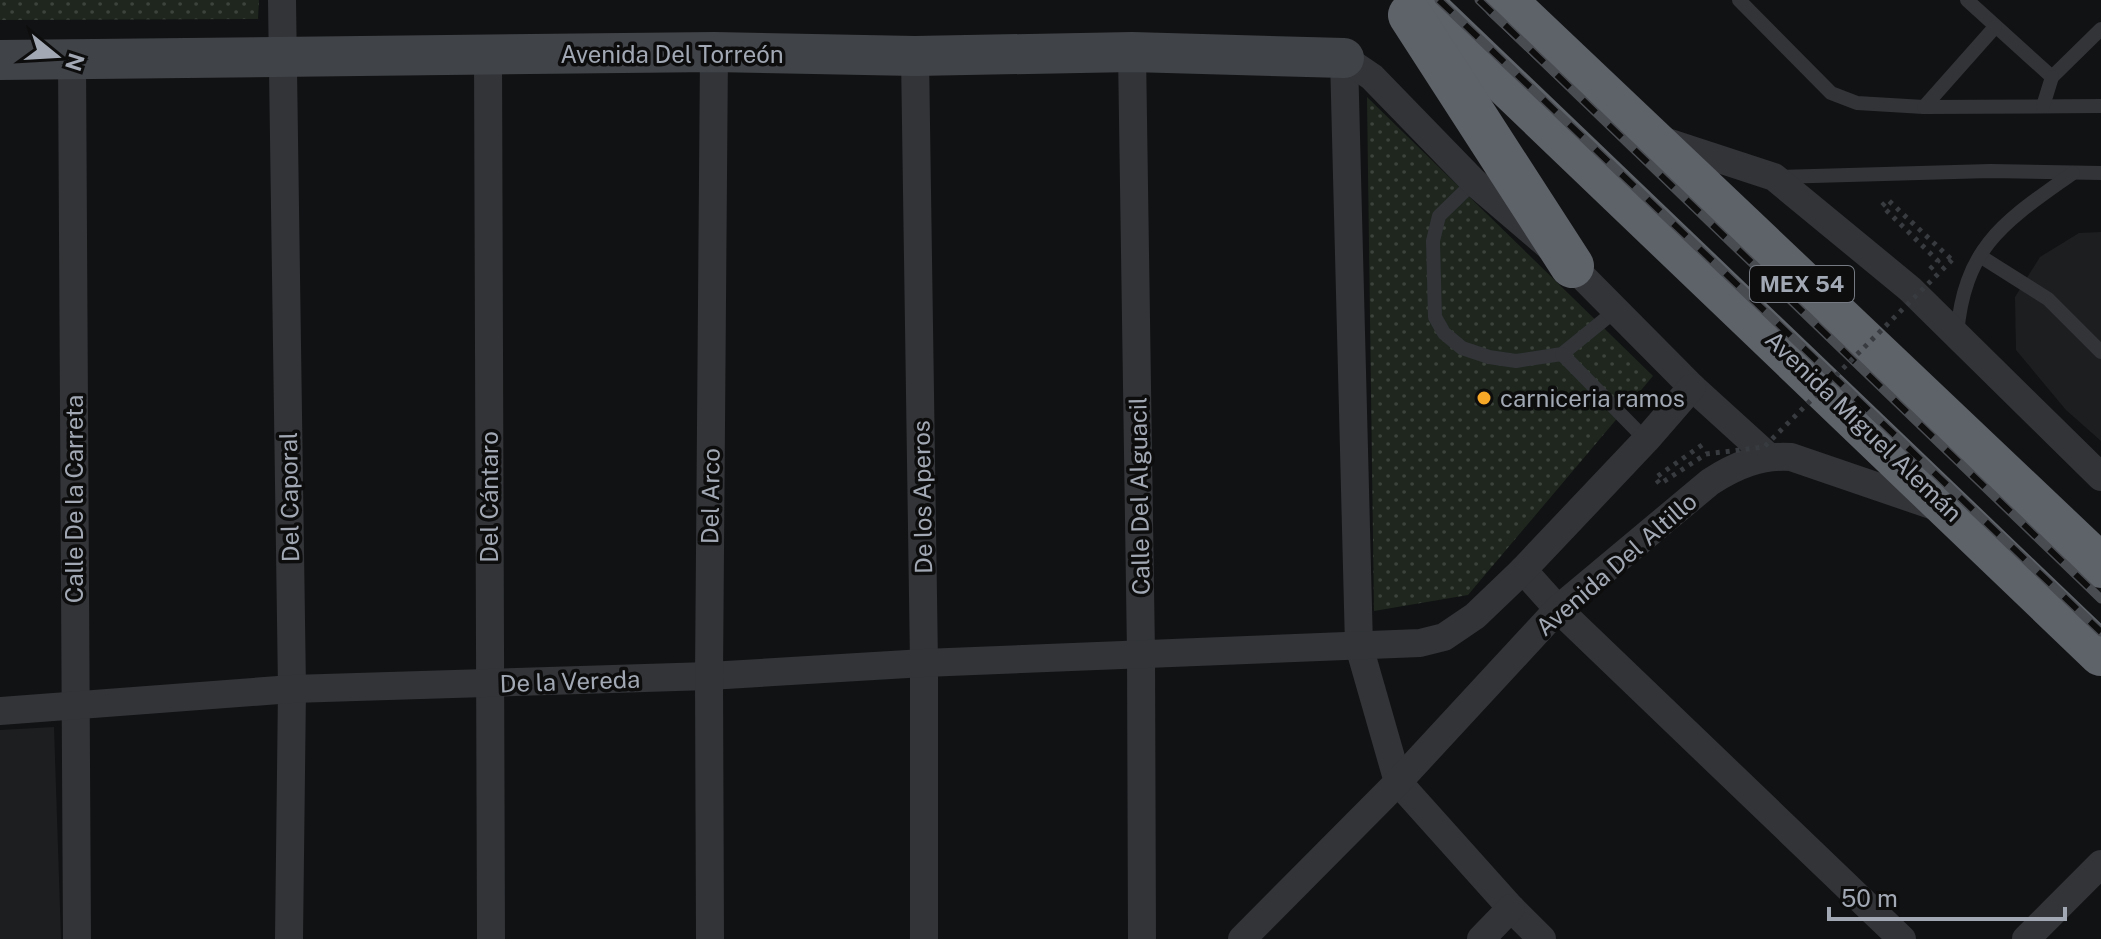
<svg xmlns="http://www.w3.org/2000/svg" width="2101" height="939" font-family="'Public Sans',sans-serif">
<style>
.built{fill:#1d1e20}
.grass{fill:url(#grass-dots)}
.lines{fill:none;stroke-linecap:round;stroke-linejoin:round}
.path{stroke:#383b3f;stroke-width:5;stroke-dasharray:4 6;stroke-linecap:butt}
.lane{stroke:#323438;stroke-width:14}
.street{stroke:#323438;stroke-width:28}
.secondary{stroke:#404348;stroke-width:40}
.highway{stroke:#5e6269;stroke-width:44}
.rail-casing{stroke:#494c51;stroke-width:9}
.rail{stroke:#0d0d0e;stroke-width:6;stroke-dasharray:18;stroke-linecap:butt}
.path-bridge{stroke:#383b3f;stroke-width:5;stroke-dasharray:4 6;stroke-linecap:butt}
.poi-dot{fill:#f7a826;stroke:#0d0d0e;stroke-width:3}
.labels{text-anchor:middle;dominant-baseline:central;stroke-width:7;stroke-linejoin:round;paint-order:stroke}
.shield{fill:#0d0d0e;stroke:#757a82;stroke-width:2}
.shield-label{font-size:22px;font-weight:bold;fill:#a2a9b4}
.street-label{font-size:24px;fill:#a2a9b4;stroke:#0d0d0e}
.poi-label{font-size:24px;fill:#a2a9b4;stroke:#0d0d0e;text-anchor:start}
</style>
<defs>
<pattern id="grass-dots" width="8" height="8" patternUnits="userSpaceOnUse" patternTransform="scale(2)"><rect width="8" height="8" fill="#1e261e"/><path d="M2 2h.1M6 6h.1" fill="none" stroke="#3c433c" stroke-width="1.8" stroke-linecap="round"/></pattern>
</defs>
<rect width="100%" height="100%" fill="#111213"/>
<g class="built">
<path d="M2101,232V441L2066,410L2016,350L2015,297L2040,257L2079,233Z"/>
<path d="M54,727L61,939H0V730Z"/>
</g>
<g class="grass">
<path d="M0,0H259L258,19L0,20Z"/>
<path d="M1367,97L1653,376L1468,595L1374,611Z"/>
</g>
<g class="lines">
<path class="path" d="M1930,269L1938,261L1882,206L1888,200L1952,260"/>
<g class="lane">
<path d="M1739,0L1831,93L1857,103L1924,107L2101,106"/>
<path d="M1967,0L2052,77L2101,29"/>
<path d="M2043,106L2052,77"/>
<path d="M1924,107L1995,27"/>
<path d="M1778,177L1990,171L2101,173"/>
<path d="M1474,182L1439,216L1433,241L1435,317L1444,333L1462,348L1489,357L1516,361L1562,354L1615,311"/>
<path d="M1980,256L2048,299L2101,352"/>
<path d="M1957,334C1965,244 2006,221 2073,173"/>
<path d="M1562,354L1646,440"/>
</g>
<g class="street">
<path d="M282,0L292,689L289,939"/>
<path d="M1132,52L1141,653L1142,939"/>
<path d="M488,54L491,939"/>
<path d="M915,56L924,663V939"/>
<path d="M72,58L77,939"/>
<path d="M1344,58L1359,646L1398,782L1511,908L1542,939"/>
<path d="M1344,58L1372,77L1474,182L1572,266L1692,387L1768,456"/>
<path d="M1661,140L1774,177L1910,289L2101,477"/>
<path d="M1523,570L1558,609L1902,939"/>
<path d="M0,711L292,689L709,676L924,663L1420,643L1444,637L1475,616L1523,570L1646,440L1692,387"/>
<path d="M710,939L709,676L714,52"/>
<path d="M1242,939L1398,782L1558,609L1710,482C1736,465 1761,455 1791,457L1940,508"/>
<path d="M1481,939L1511,908"/>
<path d="M2026,939L2101,864"/>
</g>
<path class="secondary" d="M0,60L714,52L915,56L1132,52L1344,58"/>
<g class="highway">
<path d="M1418,0L2101,654"/>
<path d="M1504,0L2101,566"/>
<path d="M1410,15L1572,266"/>
</g>
<g class="rail-casing">
<g id="rail">
<path d="M1439,0L2101,632"/>
<path d="M1479,0L2101,599"/>
</g>
</g>
<use href="#rail" class="rail"/>
<path class="path-bridge" d="M1702,445L1655,478L1660,484L1706,454L1764,447L1952,260"/>
</g>
<circle class="poi-dot" cx="1484" cy="398" r="8"/>
<g class="labels">
<rect class="shield" x="1750" y="266" width="104" height="36" rx="6"/>
<g class="shield-label">
<text x="1802" y="284">MEX 54</text>
</g>
<g class="street-label">
<text x="672" y="54">Avenida Del Torreón</text>
<text transform="translate(1864 426) rotate(44)">Avenida Miguel Alemán</text>
<text transform="translate(710 496) rotate(-89)">Del Arco</text>
<text transform="translate(1139 496) rotate(-91)">Calle Del Alguacil</text>
<text transform="translate(289 497) rotate(-91)">Del Caporal</text>
<text transform="translate(489 497) rotate(-90)">Del Cántaro</text>
<text transform="translate(922 497) rotate(-91)">De los Aperos</text>
<text transform="translate(74 499) rotate(-90)">Calle De la Carreta</text>
<text transform="translate(1616 564) rotate(-41)">Avenida Del Altillo</text>
<text transform="translate(570 681) rotate(-2)">De la Vereda</text>
</g>
<g class="poi-label">
<text x="1500" y="398">carniceria ramos</text>
</g>
</g>
<g transform="translate(56 56) rotate(108)" stroke="#0d0d0e" stroke-width="6" paint-order="stroke">
<path d="M0-6L14 30L0 20L-14 30Z" fill="#a2a9b4"/>
<text y="-12" font-size="22" font-weight="bold" text-anchor="middle" fill="#a2a9b4">N</text>
</g>
<path d="M1829 907v12h236v-12" fill="none" stroke="#a2a9b4" stroke-width="4"/>
<text x="1841" y="907" font-size="24" fill="#a2a9b4" stroke="#0d0d0e" stroke-width="6" paint-order="stroke">50 m</text>
</svg>
